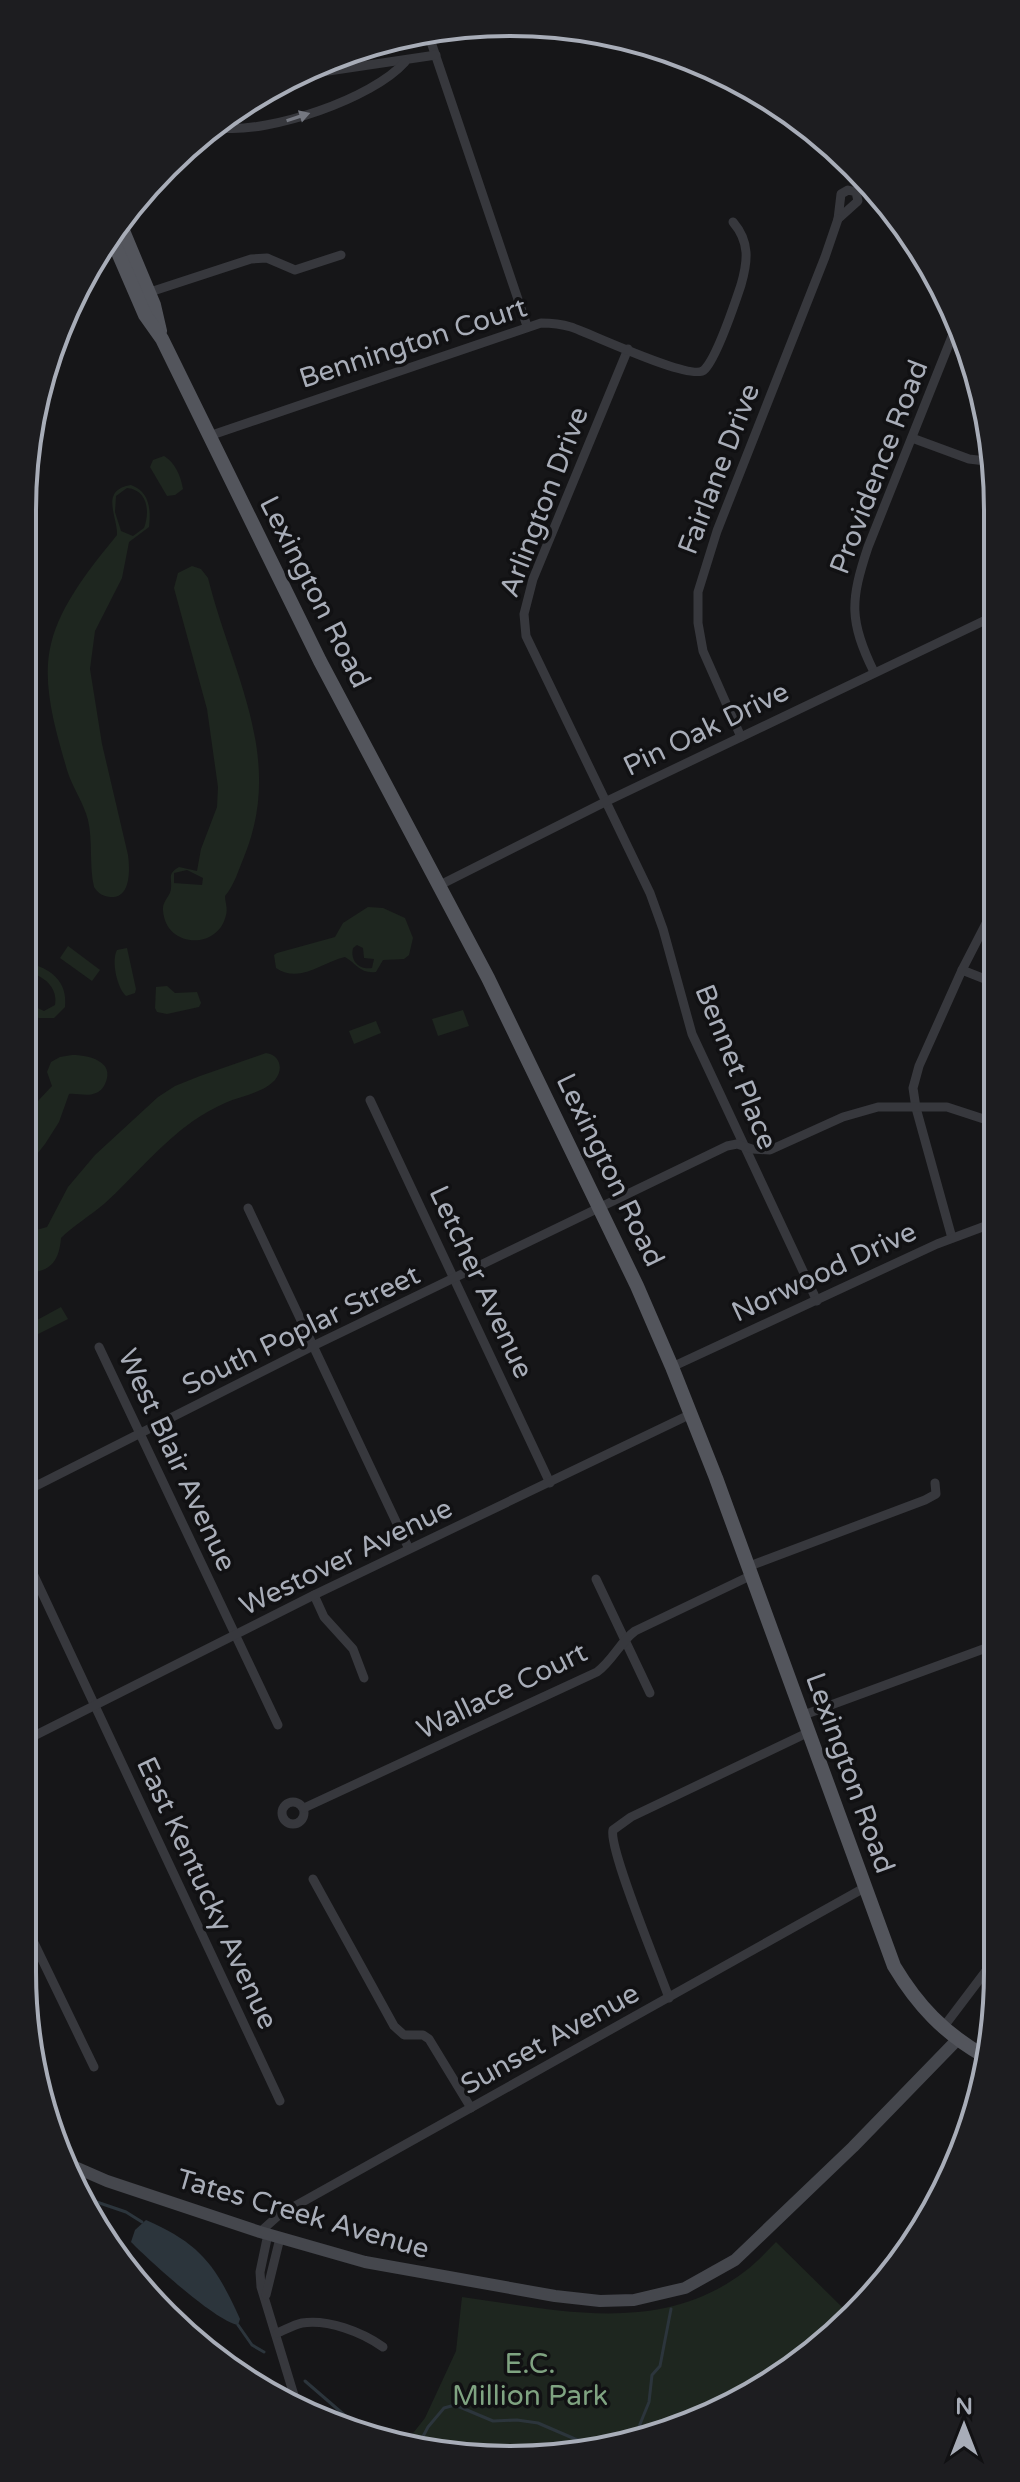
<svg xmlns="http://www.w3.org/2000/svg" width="1020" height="2482" font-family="'Varela Round',sans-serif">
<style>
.green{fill:#1e261f;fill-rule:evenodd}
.water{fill:#2c353c}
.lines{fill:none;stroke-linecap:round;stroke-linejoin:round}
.stream{stroke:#2c353c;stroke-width:3}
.street{stroke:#37383d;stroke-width:9}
.secondary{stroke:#45474d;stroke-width:12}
.primary{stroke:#53555c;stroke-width:14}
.oneway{fill:#757881}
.labels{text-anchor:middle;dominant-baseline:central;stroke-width:7;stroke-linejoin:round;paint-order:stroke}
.street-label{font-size:28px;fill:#a8adb8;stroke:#111113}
.park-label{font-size:28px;fill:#7fa381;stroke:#111113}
.rim{fill:none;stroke:#a8adb8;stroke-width:4}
</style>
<rect width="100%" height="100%" fill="#161618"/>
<g class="green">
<path d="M164,456C175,462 181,477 183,489L175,495L167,496L150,467L153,460Z"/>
<path d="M131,485C150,492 151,510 149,527L129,542L122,578L95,631L90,669L102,744L128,855C130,870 131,899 110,897C102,896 98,893 94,887C89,865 93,842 88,820C84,803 72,787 67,770C56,731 41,684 51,644C61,603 92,566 117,535C118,517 99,490 131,485ZM127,488C148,490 150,512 144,528L133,536L121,531L115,512L116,496Z"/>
<path d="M192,566L201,569L208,578C232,674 285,757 244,857C238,871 235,884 225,896C225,902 228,908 226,915C218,951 165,948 163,910C162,901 171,896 171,888C172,877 167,874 179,867L197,871L201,849L217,807L218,787L207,709L174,588L178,573ZM187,870L203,878L202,885L174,883V873Z"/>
<path d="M368,907L383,908L405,918L413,938L409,955L404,959L383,960L376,972C360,974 357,964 345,957C322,962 300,984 276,968L274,955L277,953L335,937L343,923ZM357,945L363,948L364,958L374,959L372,968C359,970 350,961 353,948Z"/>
<path d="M68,946L100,970L92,981L60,958Z"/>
<path d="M127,948L136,989L135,993L126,996C117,988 111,961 117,950Z"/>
<path d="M28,963C50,968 68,981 65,1007L54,1018H39L22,1013V1001L44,1011L55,1005C58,990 47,978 33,974L22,977V971Z"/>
<path d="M167,986L175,993L197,992L201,1003L199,1007L167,1014L157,1012L155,1008L156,987Z"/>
<path d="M463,1010L469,1026L438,1036L432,1019Z"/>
<path d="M376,1021L381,1033L354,1044L349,1031Z"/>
<path d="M266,1053C280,1055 284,1069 275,1080C263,1093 241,1096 225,1103C214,1108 203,1114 193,1121C159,1145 135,1176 104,1204C90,1216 74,1225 61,1238C59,1263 49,1274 22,1272V1234L47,1227L68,1187L95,1155L158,1097L175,1086L200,1076Z"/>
<path d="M72,1055C88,1055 116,1061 105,1084C103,1088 101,1091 96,1093C87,1097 77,1093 69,1094L59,1122L45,1144L22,1173V1118L52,1086L47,1072L51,1062L60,1057Z"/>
<path d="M61,1307L68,1319L34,1336L28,1325Z"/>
<path d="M917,2232L897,2269L781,2378L606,2451L446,2456L406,2442L425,2418L456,2351L462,2297C558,2310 660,2336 744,2272C756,2263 766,2252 776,2242L843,2308Z"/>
</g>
<path class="water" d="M146,2220C201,2244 216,2266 240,2319L238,2325C215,2321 150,2261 131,2242L135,2230Z"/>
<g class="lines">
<g class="stream">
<path d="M88,2199L126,2212L142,2222"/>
<path d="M238,2325L252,2345L264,2352"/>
<path d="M305,2381L356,2425"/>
<path d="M634,2439L649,2402L652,2375L660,2366L671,2309"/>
<path d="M418,2446L428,2427L444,2408L455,2405L493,2421L517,2420L538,2423L575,2439L608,2449"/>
</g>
<g class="street">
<path d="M429,36L527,326"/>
<path d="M288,77L436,55"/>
<path d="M222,128C270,133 372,99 405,62"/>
<path d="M848,190L856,192L858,201L838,219L841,194Z"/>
<path d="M144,294L251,259L267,258L295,270L341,255"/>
<path d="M628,349L533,579L524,614L526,636L650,893L663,929L692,1034L817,1301"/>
<path d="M209,436L541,323C551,323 561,324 571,327C592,334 692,382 704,370C716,359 735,303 741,285C748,261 750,242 733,222"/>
<path d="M912,438L969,459L994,462"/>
<path d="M874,672C849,621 850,601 868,547L957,324"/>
<path d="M741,737L703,651L698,623V592L717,531L825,257L838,219"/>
<path d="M440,885L605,802L994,616"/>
<path d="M962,970L995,983"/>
<path d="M370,1100L550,1483"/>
<path d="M248,1208L409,1549"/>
<path d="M952,1238L916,1108L913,1088L919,1066L962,970L995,906"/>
<path d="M99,1347L278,1725"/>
<path d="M672,1367L937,1244L996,1222"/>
<path d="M22,1493L313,1346L727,1146L737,1144L752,1149L770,1150L843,1117L878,1107H947L996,1123"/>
<path d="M22,1550L280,2101"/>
<path d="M747,1567L925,1500L936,1494L935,1483"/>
<path d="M596,1579L650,1693"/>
<path d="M314,1595L324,1617L353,1649L364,1678"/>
<path d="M801,1716L997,1644"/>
<path d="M22,1742L314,1595L691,1414"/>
<circle cx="293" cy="1813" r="11"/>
<path d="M304,1808L597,1672C613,1660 620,1642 635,1631L750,1576"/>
<path d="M313,1879L394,2026L404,2035H423L429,2039L471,2108"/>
<path d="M22,1918L94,2067"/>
<path d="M669,1998C660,1972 608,1848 613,1830L631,1817L807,1733"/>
<path d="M942,2029L998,1955"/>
<path d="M260,2232L279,2215L864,1888"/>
<path d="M268,2234L260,2272L261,2287L297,2405"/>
<path d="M266,2295L280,2238"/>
<path d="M277,2333C285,2330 293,2325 302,2323C328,2319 362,2332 383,2347"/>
</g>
<path class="secondary" d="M68,2164L107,2181L260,2232L365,2262L555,2296L600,2301L634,2300L685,2288L735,2260L853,2147L957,2040"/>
<g class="primary">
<path d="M121,226L154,305L160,331"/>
<path d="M113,241L145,315L162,339L320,661L488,978L637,1286L672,1367L716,1478L894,1966C918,2006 944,2033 984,2056"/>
</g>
</g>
<defs><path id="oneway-solid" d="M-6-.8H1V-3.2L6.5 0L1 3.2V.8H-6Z" transform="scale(2)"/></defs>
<use class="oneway" href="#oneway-solid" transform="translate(298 117) rotate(-18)"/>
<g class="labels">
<g class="street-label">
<text transform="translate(413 343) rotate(-18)">Bennington Court</text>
<text transform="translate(879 467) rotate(-69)">Providence Road</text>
<text transform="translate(719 469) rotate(-69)">Fairlane Drive</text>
<text transform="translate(544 502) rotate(-69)">Arlington Drive</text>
<text transform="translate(315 592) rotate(63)">Lexington Road</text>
<text transform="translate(706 729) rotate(-26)">Pin Oak Drive</text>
<text transform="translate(736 1067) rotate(68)">Bennet Place</text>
<text transform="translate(610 1170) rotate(64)">Lexington Road</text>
<text transform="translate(824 1272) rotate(-25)">Norwood Drive</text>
<text transform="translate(481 1282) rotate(65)">Letcher Avenue</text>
<text transform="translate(301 1330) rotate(-26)">South Poplar Street</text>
<text transform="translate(177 1460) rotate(65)">West Blair Avenue</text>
<text transform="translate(346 1557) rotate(-26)">Westover Avenue</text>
<text transform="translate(502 1691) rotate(-26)">Wallace Court</text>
<text transform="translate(850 1773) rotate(70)">Lexington Road</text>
<text transform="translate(207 1893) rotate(65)">East Kentucky Avenue</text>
<text transform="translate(550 2039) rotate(-29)">Sunset Avenue</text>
<text transform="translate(303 2214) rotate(16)">Tates Creek Avenue</text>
</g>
<g class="park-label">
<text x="530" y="2364">E.C.<tspan x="530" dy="32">Million Park</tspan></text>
</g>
</g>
<path d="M0 0H1020V2482H0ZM510 36H510A474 474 0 0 1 984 510V1972A474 474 0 0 1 510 2446H510A474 474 0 0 1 36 1972V510A474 474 0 0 1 510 36Z" fill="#1d1d20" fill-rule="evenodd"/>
<path class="rim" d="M510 36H510A474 474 0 0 1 984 510V1972A474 474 0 0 1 510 2446H510A474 474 0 0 1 36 1972V510A474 474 0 0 1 510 36Z"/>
<g transform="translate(964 2426)" stroke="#111113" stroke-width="6" paint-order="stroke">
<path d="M0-6L14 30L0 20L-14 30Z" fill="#a8adb8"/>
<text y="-12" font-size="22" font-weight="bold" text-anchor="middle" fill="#a8adb8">N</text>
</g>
</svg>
